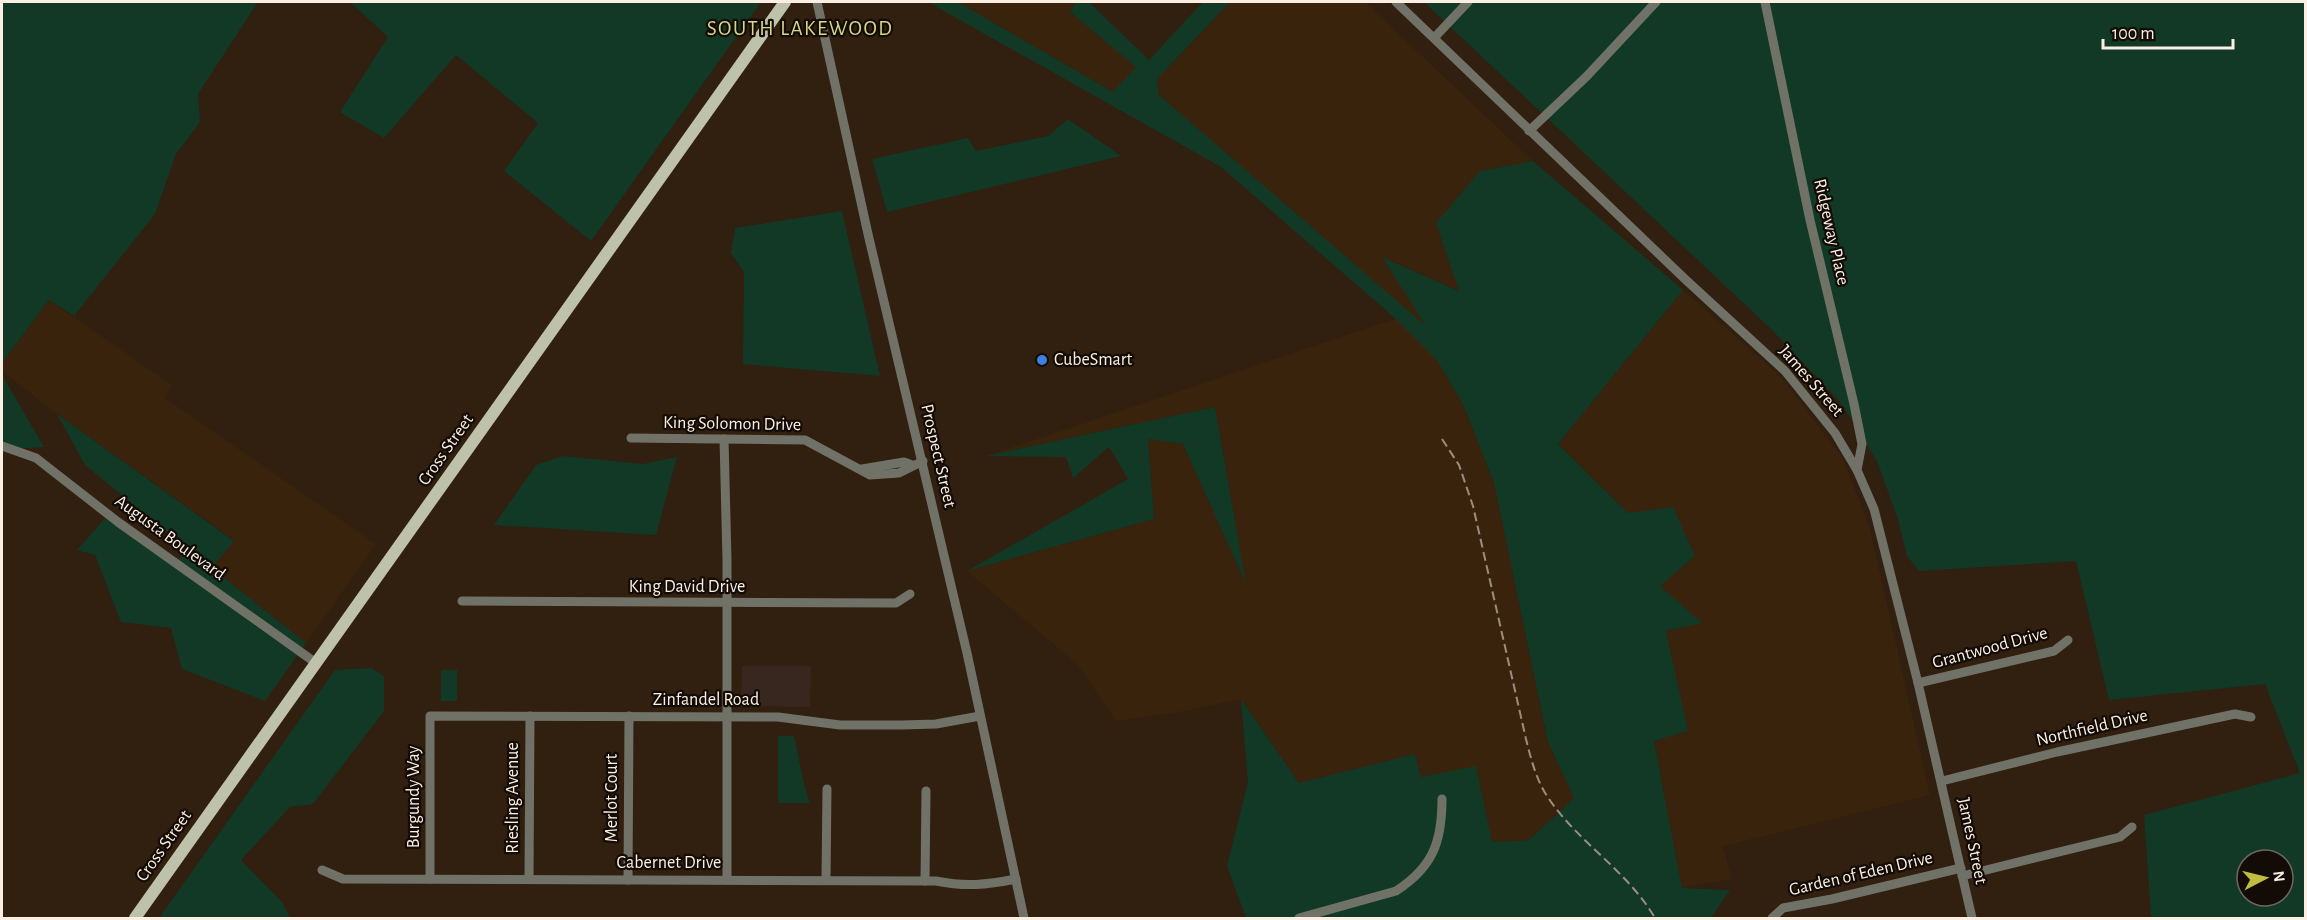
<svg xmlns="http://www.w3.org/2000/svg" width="2307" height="920" font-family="'Alegreya Sans',sans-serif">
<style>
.commercial{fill:#38271e}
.built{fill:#3a230d}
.green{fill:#123926;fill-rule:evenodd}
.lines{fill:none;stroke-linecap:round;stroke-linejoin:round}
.minor{stroke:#717267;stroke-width:9}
.major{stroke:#bec2aa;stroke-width:12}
.rail{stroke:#9c8d80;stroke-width:2;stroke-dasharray:9 4.5;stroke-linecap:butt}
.shop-dot{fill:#3f7fe0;stroke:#130b05;stroke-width:2}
.labels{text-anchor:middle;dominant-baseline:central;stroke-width:4.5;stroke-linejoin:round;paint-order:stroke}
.street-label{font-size:18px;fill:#fbefe4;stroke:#130b05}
.poi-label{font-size:18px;fill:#fbefe4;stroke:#130b05;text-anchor:start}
.quarter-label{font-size:21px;letter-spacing:1.5px;fill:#d7d789;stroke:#130b05}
</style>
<rect width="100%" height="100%" fill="#311f0f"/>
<path class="commercial" d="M742,666H811L810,707L741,706Z"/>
<g class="built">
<path d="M958,2H1076L1070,12L1137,67L1113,92Z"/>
<path d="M1230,2H1365L1533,161L1480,171L1460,291L1383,257L1428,328L1436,359L1463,404L1494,483L1548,742L1574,798L1529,840L1492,842L1476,767L1420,777L1415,754L1299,783L1241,699L1185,711L1116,721L1078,665L967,571L1154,519L1148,439L1183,444L1245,581L1215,407L986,456L1395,319L1159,95L1157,79Z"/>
<path d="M1683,290L1781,377L1843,459L1869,525L1930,795L1723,846L1732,879L1682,888L1654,741L1687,731L1666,631L1701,623L1660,586L1628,513L1558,444Z"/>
<path d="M49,300L172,385L165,398L376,544L306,643L212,568L234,540L57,414L2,371V363Z"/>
</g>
<g class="green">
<path d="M2,2H258L198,94L200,122L176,154L155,214L74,316L49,300L2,363Z"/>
<path d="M350,2H761L591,241L504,171L538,123L456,55L384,138L340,112L388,37Z"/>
<path d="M928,2H958L1113,92L1136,67L1070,12L1076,2H1089L1149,60L1203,2H1230L1157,79L1159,95L1426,326L1382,257L1459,291L1436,223L1480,171L1533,161L1683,290L1558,444L1628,513L1673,507L1695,556L1660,586L1702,623L1666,631L1688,731L1654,741L1682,888L1730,890L1711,918H1246L1227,866L1248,782L1241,699L1299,783L1415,754L1421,777L1476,766L1492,842L1529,840L1574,798L1548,742L1494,483L1463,404L1436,359L1396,319L1221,167Z"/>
<path d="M1424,2H2305V918H2153L2151,916L2144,815L2300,773L2265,684L2109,700L2076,561L1919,571L1907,556L1898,519L1877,461L1841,403L1772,330ZM2247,860H2283V896H2247Z"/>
<path d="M1068,119L1121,156L887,212L872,159L968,138L976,151L1048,136Z"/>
<path d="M842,211L880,376L743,364L744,272L731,253L735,228Z"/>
<path d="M2,375L44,447L11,449L2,446Z"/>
<path d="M1215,407L1246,584L1183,444L1148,439L1154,519L967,571L1128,479L1109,447L1073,478L1066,457L986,456Z"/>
<path d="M57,414L234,541L212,568L306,643L265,701L182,669L171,628L121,622L95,555L77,550L107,516L175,563L188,549L85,465Z"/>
<path d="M563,456L643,464L677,457L656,535L494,525L536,465Z"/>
<path d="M371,668L384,676V711L313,804L290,807L241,860L282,902L290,918H159L335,670Z"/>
<rect x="441" y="670" width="16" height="31"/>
<path d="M778,736H794L805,788L810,803H778Z"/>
</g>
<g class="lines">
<g class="minor">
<path d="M817,2L868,234L967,653L1024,918"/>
<path d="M1396,2L1686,280L1785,371L1835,433L1857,470L1874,509L1918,683L1972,918"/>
<path d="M1765,2L1810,220L1854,404L1862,444L1857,470"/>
<path d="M1434,38L1468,2"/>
<path d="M1529,131L1587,76L1656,2"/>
<path d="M631,438L805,440L870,475L899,473L923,461"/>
<path d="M724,439L727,560V880"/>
<path d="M2,446L36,458L118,522L316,663"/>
<path d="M862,469L904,462L912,465"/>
<path d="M462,601L896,603L910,594"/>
<path d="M1918,683L2054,651L2068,640"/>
<path d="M1942,781L2057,752L2235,714L2251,717"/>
<path d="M322,870L343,879L936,881C966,887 986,885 1016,879"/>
<path d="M1962,876L2120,837L2132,827"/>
<path d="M430,879V716L778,717L840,725H902L936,724L980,716"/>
<path d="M529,879L530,716"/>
<path d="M628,880L629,716"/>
<path d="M826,880L827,789"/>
<path d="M925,881L926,791"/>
<path d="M1299,918L1396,891C1433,867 1442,842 1442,799"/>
<path d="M1772,918L1783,908L1832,899L1961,868"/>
</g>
<path class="major" d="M135,918L785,2"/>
<path class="rail" d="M1442,439L1459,465L1473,506L1526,739C1531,759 1536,779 1547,796C1577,842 1627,870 1655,918"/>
</g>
<circle class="shop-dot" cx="1042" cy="360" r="6"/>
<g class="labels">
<g class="street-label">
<text transform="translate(1831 232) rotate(77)">Ridgeway Place</text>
<text transform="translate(1811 381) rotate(49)">James Street</text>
<text transform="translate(732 424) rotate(1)">King Solomon Drive</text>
<text transform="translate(446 450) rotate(-55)">Cross Street</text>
<text transform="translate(938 456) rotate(77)">Prospect Street</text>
<text transform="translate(170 538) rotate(36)">Augusta Boulevard</text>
<text x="687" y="587">King David Drive</text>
<text transform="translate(1990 648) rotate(-15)">Grantwood Drive</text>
<text x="706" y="700">Zinfandel Road</text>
<text transform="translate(2092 728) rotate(-13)">Northfield Drive</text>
<text transform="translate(414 797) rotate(-90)">Burgundy Way</text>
<text transform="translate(513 798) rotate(-90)">Riesling Avenue</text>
<text transform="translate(612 798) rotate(-90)">Merlot Court</text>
<text transform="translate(1972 841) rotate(78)">James Street</text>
<text transform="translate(164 846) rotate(-55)">Cross Street</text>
<text x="669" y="863">Cabernet Drive</text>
<text transform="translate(1861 874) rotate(-13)">Garden of Eden Drive</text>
</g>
<g class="poi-label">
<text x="1054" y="360">CubeSmart</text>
</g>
<g class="quarter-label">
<text x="800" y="28">SOUTH LAKEWOOD</text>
</g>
</g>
<rect width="2307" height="920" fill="none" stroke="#fbefe4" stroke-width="6"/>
<g transform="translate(2265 878) rotate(83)"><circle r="28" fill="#130b05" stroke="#70665e" stroke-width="1.5"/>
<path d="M0-4.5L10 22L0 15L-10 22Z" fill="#c0be40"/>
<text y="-9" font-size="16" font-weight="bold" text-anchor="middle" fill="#fbefe4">N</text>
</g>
<path d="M2103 39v9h130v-9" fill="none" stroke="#fbefe4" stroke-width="3"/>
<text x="2112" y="39" font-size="18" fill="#fbefe4" stroke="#130b05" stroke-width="4.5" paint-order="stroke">100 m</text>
</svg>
